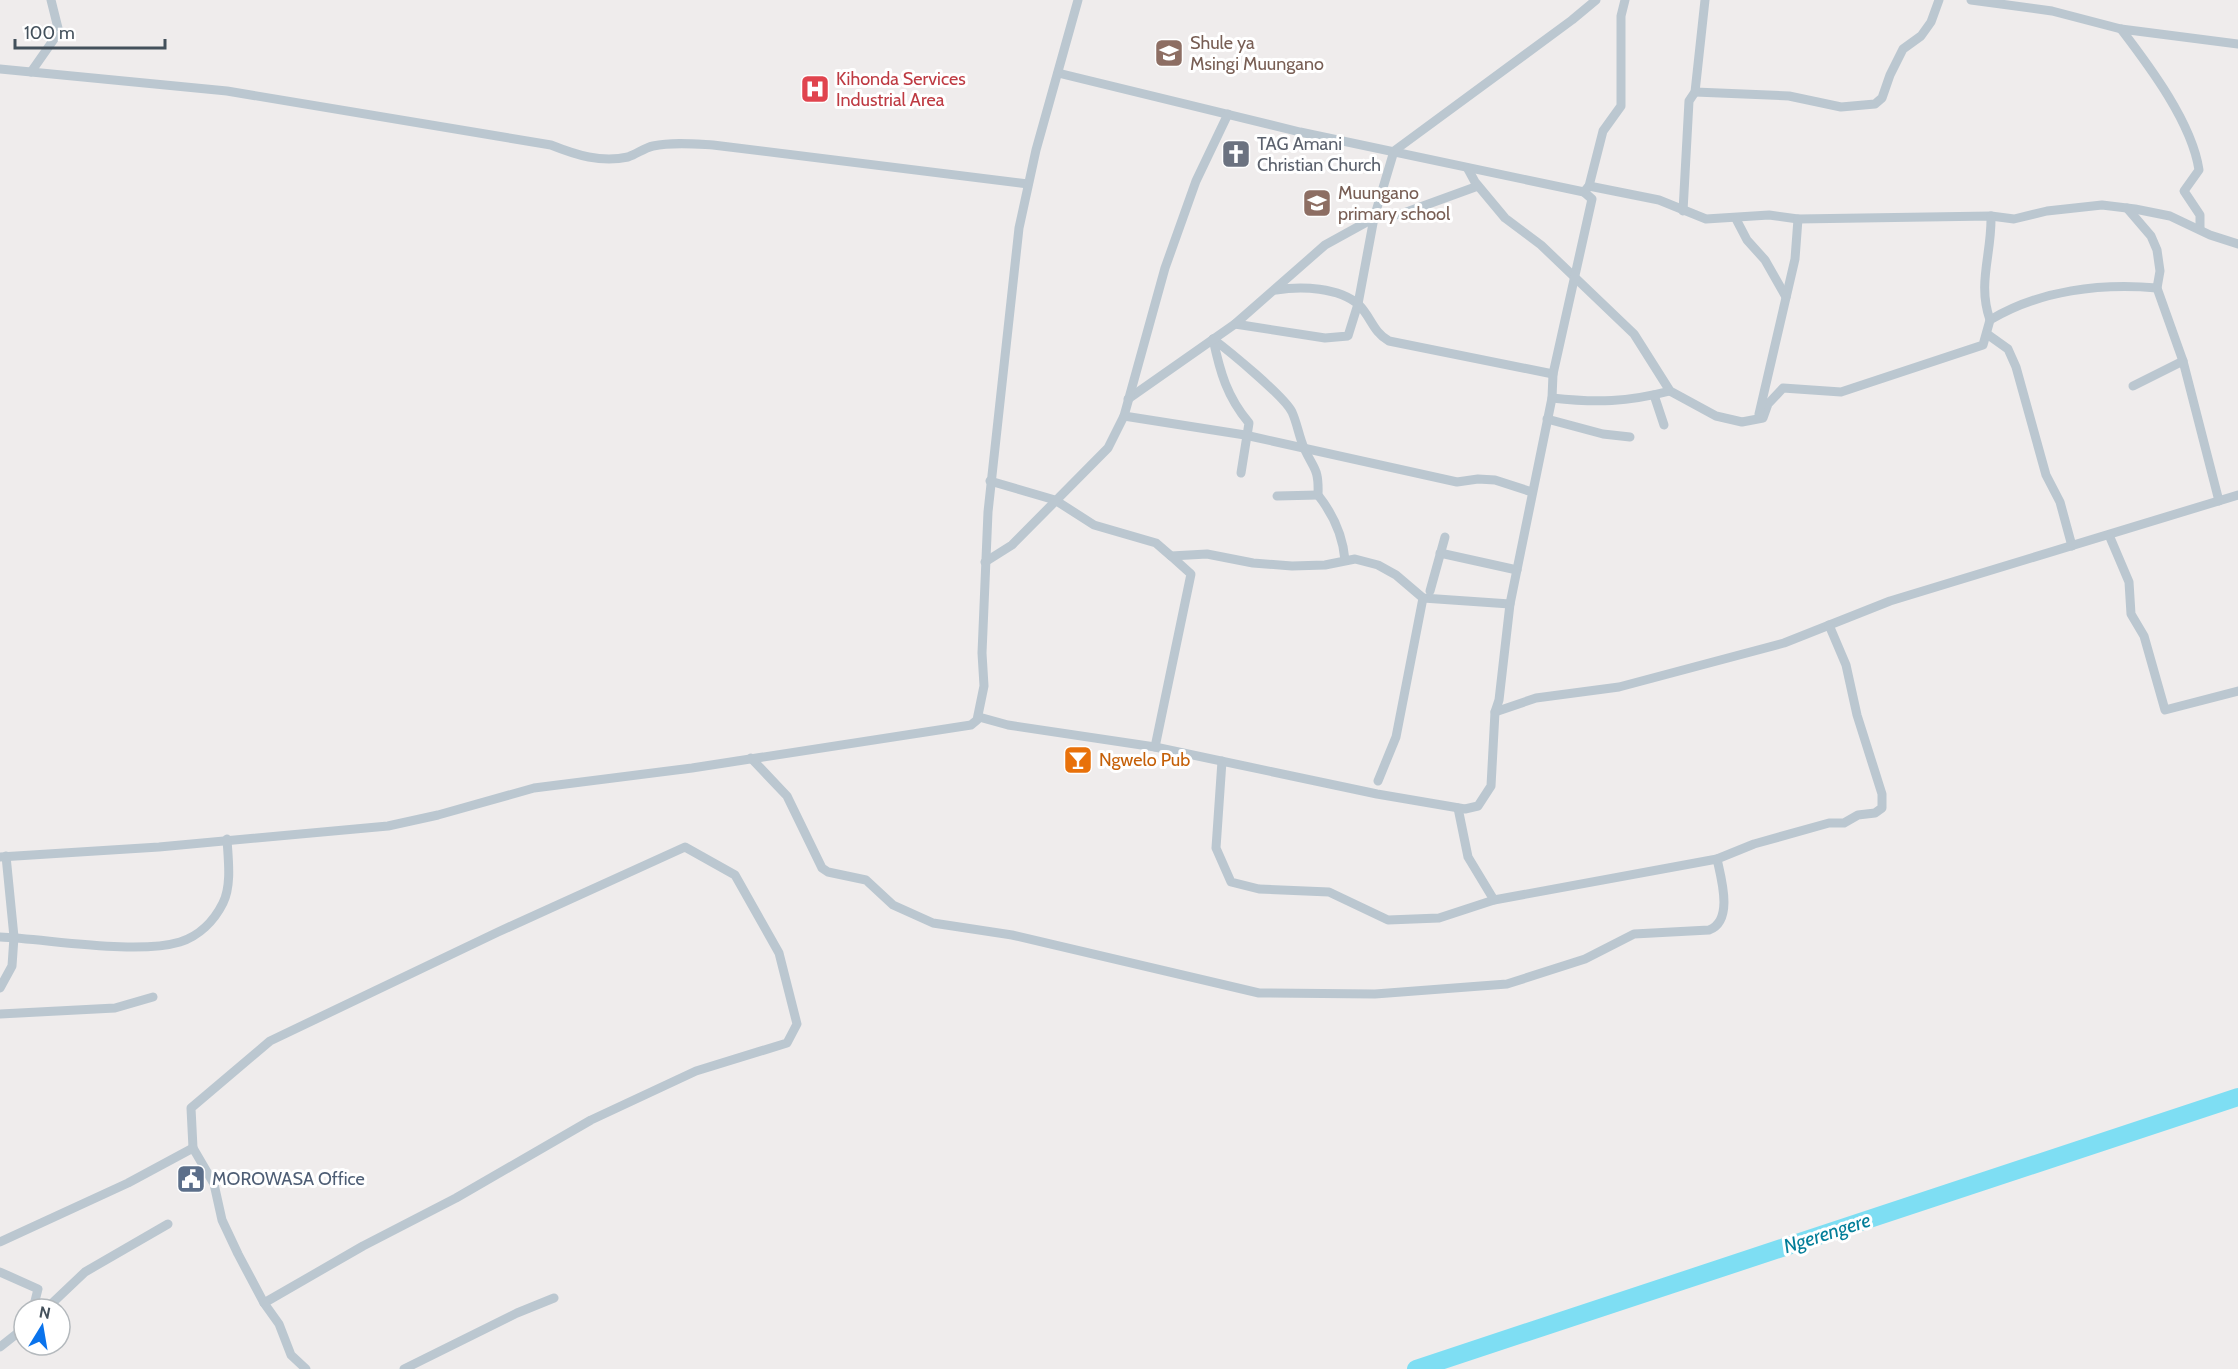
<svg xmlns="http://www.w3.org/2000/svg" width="2238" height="1369" font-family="Cabin,sans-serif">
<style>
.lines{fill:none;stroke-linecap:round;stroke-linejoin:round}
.river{stroke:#7edef3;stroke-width:18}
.minor{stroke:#bbc7d0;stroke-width:9}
.labels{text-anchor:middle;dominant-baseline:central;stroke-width:6;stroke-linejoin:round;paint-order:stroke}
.education-label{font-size:18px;fill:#785e54;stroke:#fff;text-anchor:start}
.health-label{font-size:18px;fill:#be3a42;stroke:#fff;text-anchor:start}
.worship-label{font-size:18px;fill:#5b616d;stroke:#fff;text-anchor:start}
.food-label{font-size:18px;fill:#c56008;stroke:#fff;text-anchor:start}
.service-label{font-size:18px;fill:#4e5e75;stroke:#fff;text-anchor:start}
.water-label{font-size:20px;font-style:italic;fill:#037e99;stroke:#fff}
</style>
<rect width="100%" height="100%" fill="#efecec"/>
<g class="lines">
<path class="river" d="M1416,1369L2238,1097"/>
<g class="minor">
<path d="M1971,0L2052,11L2121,29L2238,44"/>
<path d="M2121,29C2150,67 2192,123 2199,170L2184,191L2200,215V229"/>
<path d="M0,69L227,91L551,145C576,155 601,163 628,157C637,154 644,148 653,146C673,142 694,144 713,145L1028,184"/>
<path d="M31,72L59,32L51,0"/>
<path d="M1058,73L1300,132L1584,192"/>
<path d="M1695,92L1789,96L1841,107L1875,104L1882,98L1890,75L1903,49L1921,36L1931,22L1939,0"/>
<path d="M1468,169L1475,182L1505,218L1541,245L1634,334L1670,391L1716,416L1742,422L1763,418L1768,404L1783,388L1841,392L1983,345L1990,320C2040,290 2101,283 2157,288"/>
<path d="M1589,186L1659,200L1706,219L1769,215L1798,219L1991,216L2014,219L2047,211L2102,205L2135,209L2170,216L2210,235L2238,244"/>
<path d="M2127,208L2151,236L2157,250L2160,271L2157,288L2183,361L2219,501"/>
<path d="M1683,211L1689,101L1695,92L1705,0"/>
<path d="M1736,219L1747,240L1765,260L1786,297"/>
<path d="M1276,290C1301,286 1339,287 1359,305C1371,317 1373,332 1389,341L1553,374"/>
<path d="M1990,320C1977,283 1992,254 1991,216"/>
<path d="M1235,324L1325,338L1348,336L1358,304L1374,218L1394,151L1572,20L1596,0"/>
<path d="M1987,334L2008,349L2016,367L2046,475L2060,502L2072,546"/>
<path d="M1213,339C1229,351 1284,396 1292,412C1297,423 1299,436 1304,448C1314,470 1319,468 1318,495C1333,514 1343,537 1345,560"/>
<path d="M1213,339C1220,372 1227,397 1249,423L1241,473"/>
<path d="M2133,386L2183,361"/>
<path d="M1654,395L1664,425"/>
<path d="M1552,398C1597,403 1627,402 1670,391"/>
<path d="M1128,399L1235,324L1325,245L1374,218L1401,214L1478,186"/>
<path d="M1759,414L1795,259L1798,219"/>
<path d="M1124,416L1245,435L1457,482L1478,479L1495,480L1532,492"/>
<path d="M1547,419L1603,434L1630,437"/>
<path d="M990,481L1055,500L1094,525L1156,543L1171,556L1207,554L1253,563L1292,566L1325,565L1355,559L1378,565L1396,575L1423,598L1510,604"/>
<path d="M1277,496L1318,495"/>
<path d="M2109,535L2129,582L2131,614L2144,636L2165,710L2238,691"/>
<path d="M1440,553L1517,570"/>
<path d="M985,562L1012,545L1108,448L1124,416L1165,268L1196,181L1228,114"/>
<path d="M1430,591L1445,537"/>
<path d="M1495,712L1536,698L1619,687L1784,643L1890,601L2238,495"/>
<path d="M979,717L1008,725L1155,747L1377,794L1465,809L1478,806L1491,786L1495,712L1499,700L1510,604L1552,398L1553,374L1592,199L1584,192L1589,186L1603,131L1621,106V16L1625,0"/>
<path d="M1155,747L1191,574L1171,556"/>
<path d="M751,758L787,796L822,868L828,872L866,880L893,905L933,923L1012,935L1259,993L1375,994L1507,984L1585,959L1634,934L1709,930C1734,921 1721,878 1717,859"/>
<path d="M1222,761L1216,848L1231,882L1259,889L1329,892L1388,920L1439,918L1494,900L1717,859L1754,844L1829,823H1844L1858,815L1875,813L1882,808V794L1857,715L1846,665L1829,625"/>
<path d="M1378,781L1396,737L1423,598"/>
<path d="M1458,808L1468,857L1494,900"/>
<path d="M0,857L159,847L388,826L438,815L534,788L692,768L971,725L977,720L984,686L982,653L988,512L1019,228L1036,150L1078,0"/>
<path d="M0,937C48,939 136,955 180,942C199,936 214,921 223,903C232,885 228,858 227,839"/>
<path d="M0,988L12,966L14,937L6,856"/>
<path d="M0,1014L115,1008L153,997"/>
<path d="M193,1148L191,1108L270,1041L498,932L685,847L735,875L779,953L797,1024L787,1043L696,1071L591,1120L456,1198L363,1246L264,1303"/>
<path d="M0,1242L128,1183L193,1148L214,1184L222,1220L238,1254L264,1303L279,1324L291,1355L306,1369"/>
<path d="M0,1272L38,1289L33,1309"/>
<path d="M46,1309L85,1272L168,1224"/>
<path d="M0,1347L24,1328"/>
<path d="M404,1369L517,1313L554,1298"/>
</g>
</g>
<defs>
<g id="school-square" transform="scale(1.5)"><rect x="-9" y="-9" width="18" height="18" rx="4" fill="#8d6e63" stroke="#fff"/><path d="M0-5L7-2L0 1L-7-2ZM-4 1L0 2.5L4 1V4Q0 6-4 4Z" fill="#fff"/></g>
<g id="hospital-square" transform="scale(1.5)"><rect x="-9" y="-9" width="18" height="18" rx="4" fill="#e0444e" stroke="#fff"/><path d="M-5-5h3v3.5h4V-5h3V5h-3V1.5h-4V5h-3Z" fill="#fff"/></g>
<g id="church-square" transform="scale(1.5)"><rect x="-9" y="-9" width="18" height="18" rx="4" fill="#6b7280" stroke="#fff"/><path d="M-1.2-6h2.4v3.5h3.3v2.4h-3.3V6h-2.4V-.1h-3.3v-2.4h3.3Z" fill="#fff"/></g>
<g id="bar-square" transform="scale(1.5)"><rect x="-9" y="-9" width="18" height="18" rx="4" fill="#e8710a" stroke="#fff"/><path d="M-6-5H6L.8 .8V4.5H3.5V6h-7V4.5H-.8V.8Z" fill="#fff"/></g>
<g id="civic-square" transform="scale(1.5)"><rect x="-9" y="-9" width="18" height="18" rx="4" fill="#5c6f8a" stroke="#fff"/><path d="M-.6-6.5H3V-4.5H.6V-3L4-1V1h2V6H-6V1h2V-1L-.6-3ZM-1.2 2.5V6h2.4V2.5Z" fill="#fff"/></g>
</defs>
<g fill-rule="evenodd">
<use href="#school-square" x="1169" y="53"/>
<use href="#hospital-square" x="815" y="89"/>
<use href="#church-square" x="1236" y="154"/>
<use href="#school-square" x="1317" y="203"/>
<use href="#bar-square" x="1078" y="760"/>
<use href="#civic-square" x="191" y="1179"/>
</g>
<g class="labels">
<g class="education-label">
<text x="1190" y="43">Shule ya<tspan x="1190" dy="21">Msingi Muungano</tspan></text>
<text x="1338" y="193">Muungano<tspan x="1338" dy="21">primary school</tspan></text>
</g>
<g class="health-label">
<text x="836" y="79">Kihonda Services<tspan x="836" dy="21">Industrial Area</tspan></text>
</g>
<g class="worship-label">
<text x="1257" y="144">TAG Amani<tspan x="1257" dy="21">Christian Church</tspan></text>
</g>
<g class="food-label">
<text x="1099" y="760">Ngwelo Pub</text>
</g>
<g class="service-label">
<text x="212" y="1179">MOROWASA Office</text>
</g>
<g class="water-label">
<text transform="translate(1827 1233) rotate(-18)">Ngerengere</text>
</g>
</g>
<g transform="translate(42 1327) rotate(11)"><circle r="28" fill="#ffffff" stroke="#b4b9bd" stroke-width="1.5"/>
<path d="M0-4.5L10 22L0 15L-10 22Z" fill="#0a73ec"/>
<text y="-9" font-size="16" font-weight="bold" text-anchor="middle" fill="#43505b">N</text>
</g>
<path d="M15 39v9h150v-9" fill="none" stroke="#43505b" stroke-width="3"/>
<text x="24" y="39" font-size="18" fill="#43505b" stroke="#ffffff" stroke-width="4.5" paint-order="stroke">100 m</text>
</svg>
